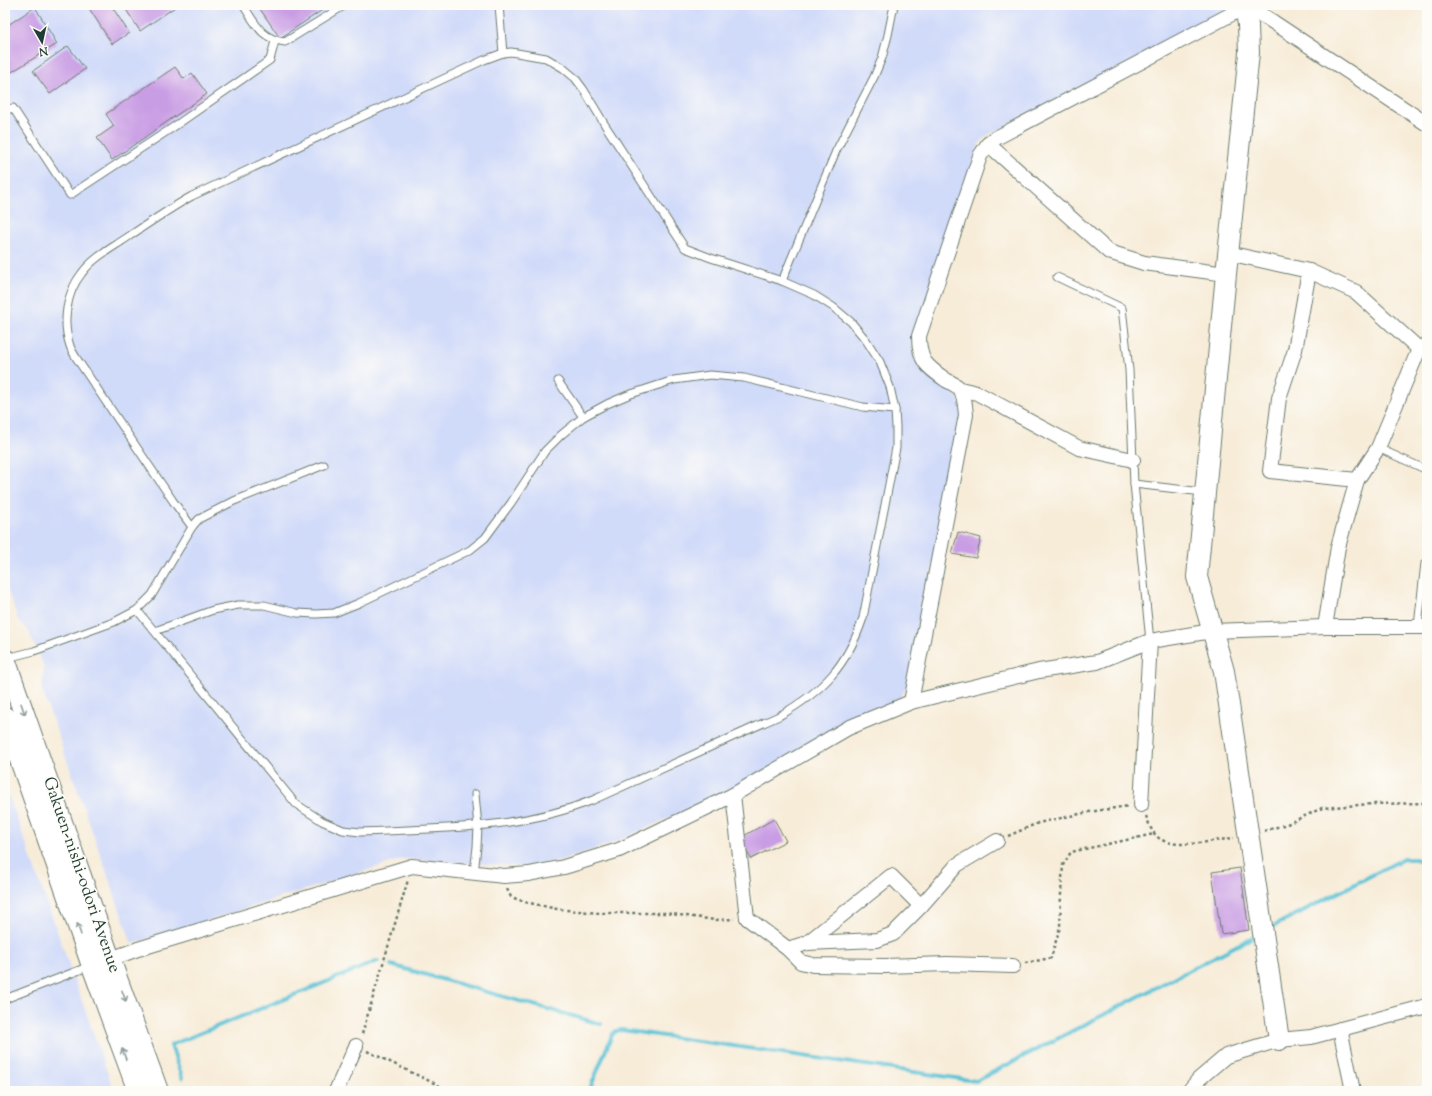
<svg xmlns="http://www.w3.org/2000/svg" width="1432" height="1096" font-family="'Sorts Mill Goudy',serif">
<style>
.built{fill:#d0daf9}
.lines{fill:none;stroke-linecap:round;stroke-linejoin:round}
.stream{stroke:#5bc3d7;stroke-width:4}
.building{fill:#c99de4}
.lane-casing{stroke:#6b7a6d;stroke-width:9}
.street-casing{stroke:#6b7a6d;stroke-width:16}
.secondary-casing{stroke:#6b7a6d;stroke-width:22}
.path{stroke:#6b7a6d;stroke-width:2.5;stroke-dasharray:3 3;stroke-linecap:butt}
.lane{stroke:#fff;stroke-width:7}
.street{stroke:#fff;stroke-width:14}
.secondary{stroke:#fff;stroke-width:20}
.oneway{stroke:#8f9e9a}
.labels{text-anchor:middle;dominant-baseline:central;stroke-width:3.5;stroke-linejoin:round;paint-order:stroke}
.street-label{font-size:17px;fill:#1f3d34;stroke:#fdfcf7}
</style>
<rect width="100%" height="100%" fill="#fdfcf7"/>
<filter id="ink" filterUnits="userSpaceOnUse"><feTurbulence type="fractalNoise" baseFrequency=".025" numOctaves="2"/><feDisplacementMap in="SourceGraphic" scale="8" xChannelSelector="R" yChannelSelector="G"/><feConvolveMatrix kernelMatrix="1 2 1 2 8 2 1 2 1" color-interpolation-filters="sRGB"/></filter>
<filter id="wash" filterUnits="userSpaceOnUse"><feTurbulence type="fractalNoise" baseFrequency=".012" numOctaves="4" result="noise"/><feDisplacementMap in="SourceGraphic" scale="16" xChannelSelector="R" yChannelSelector="G"/><feGaussianBlur stdDeviation="0.9" result="paint"/><feColorMatrix in="noise" values="0 0 0 0 0 0 0 0 0 0 0 0 0 0 0 0 0 1.4 0 .05"/><feComposite in="paint" operator="in"/></filter>
<g filter="url(#wash)">
<rect width="100%" height="100%" fill="#f7ecd8"/>
<g class="built">
<path d="M5,5H1234L1228,12L986,136L979,144L912,344L914,357L918,366L954,392L960,402L962,414L911,679L899,700L723,794L613,843L561,860L527,867L403,859L132,944L42,690L44,667L28,630L18,620L5,583Z"/>
<path d="M5,785L114,1091H5Z"/>
</g>
<g class="lines">
<g class="stream">
<path d="M1270,928L1403,859H1415L1427,862"/>
<path d="M391,965L601,1024"/>
<path d="M182,1078L171,1045L378,961"/>
<path d="M589,1091L612,1035L616,1031L622,1030L976,1081L1255,936"/>
</g>
</g>
<g id="blocks">
<g class="building">
<path d="M87,5H111L129,33L112,44Z"/>
<path d="M123,5H178L140,31Z"/>
<path d="M266,5H330L280,38L260,9Z"/>
<path d="M35,7L57,44L5,76V27Z"/>
<path d="M68,46L85,69L50,94L33,71Z"/>
<path d="M175,67L184,79L192,73L207,94L112,160L97,138L114,126L106,114Z"/>
<path d="M958,532L981,538L976,558L952,554Z"/>
<path d="M774,819L786,841L751,859L740,838Z"/>
<path d="M1240,868L1249,930L1221,934L1212,872Z"/>
</g>
</g>
</g>
<g filter="url(#ink)">
<use href="#blocks" fill-opacity="0" stroke="#6b7a6d" stroke-width="1"/>
<g class="lines">
<g class="lane-casing">
<g id="lane">
<path d="M243,5C256,24 261,39 285,42L345,5"/>
<path d="M499,5L503,53"/>
<path d="M5,110L13,108L70,195L172,128L270,60L275,41"/>
<path d="M1057,277L1122,308L1129,370L1134,484L1150,641"/>
<path d="M782,281L836,151L874,77L882,58L888,35L894,5"/>
<path d="M558,381L583,417"/>
<path d="M1378,448L1427,470"/>
<path d="M1134,484L1203,492"/>
<path d="M137,610L296,804L322,821L343,830L360,832C439,828 519,830 593,800L779,716C823,691 847,666 863,618L896,448V427L895,410L890,387L880,362L866,340L851,322L833,307L814,295L782,281L711,258L685,248L605,125L584,90L575,78L563,68L546,58L511,52L503,53L484,60L192,196C169,209 147,224 125,239C110,249 93,258 82,273C66,293 62,322 70,346C72,352 76,357 79,362L173,501L192,527"/>
<path d="M1418,626L1425,563L1427,562"/>
<path d="M155,631L213,610L238,605H264L297,613L316,614L334,613L359,603L470,550L485,538L511,503L545,451L561,435L583,417L607,404L628,395L674,380L710,375L744,378L863,407L895,410"/>
<path d="M7,658L34,651L114,622L137,610L152,595L192,527L199,519L234,501L324,465"/>
<path d="M474,873L477,847L478,827L475,794"/>
<path d="M5,999L90,966"/>
</g>
</g>
<g class="street-casing">
<g id="street">
<path d="M988,144L1109,252L1144,263L1226,274"/>
<path d="M1228,253L1309,271L1356,292L1419,349L1426,345"/>
<path d="M1309,271L1295,350L1279,398L1270,471L1357,480"/>
<path d="M960,389L977,393L1079,448L1133,460"/>
<path d="M1325,627L1338,547L1357,480L1378,448L1419,349"/>
<path d="M911,702L966,415C965,407 965,394 959,388C956,385 950,382 946,380C926,366 919,361 919,336L980,156L988,144L996,138L1245,7L1267,18L1427,124"/>
<path d="M733,795L747,918L788,949L801,962L813,965L885,966L947,964L1013,966"/>
<path d="M1141,805L1150,641"/>
<path d="M807,943L891,876L921,906"/>
<path d="M788,949L807,943L877,940L893,934L921,906L957,865L997,841"/>
<path d="M102,962L138,949L412,866L504,876L529,874L564,867L619,850L733,795L848,728L911,702L1039,671L1097,662L1150,641L1212,631L1325,627H1427"/>
<path d="M1340,1029L1353,1091"/>
<path d="M336,1091L356,1046"/>
<path d="M1189,1091L1199,1079L1226,1056L1279,1040L1311,1037L1427,1006"/>
</g>
</g>
<g class="secondary-casing">
<g id="secondary">
<path d="M1245,5L1248,25L1249,53L1226,274L1197,577L1224,671L1279,1040"/>
<path d="M5,659L110,959L158,1091"/>
<path d="M5,717L92,966L138,1091"/>
</g>
</g>
<g class="path">
<path d="M1146,816C1148,821 1150,828 1154,833C1167,853 1213,840 1234,838"/>
<path d="M1264,831L1287,824L1322,808L1372,804L1427,803"/>
<path d="M1008,836L1038,823L1089,812L1128,806"/>
<path d="M507,889L511,897L525,902L557,909L599,913H665L715,920L734,919"/>
<path d="M1025,963L1051,958L1060,927L1061,893L1063,865L1071,852L1154,834"/>
<path d="M362,1034L408,880"/>
<path d="M367,1051L442,1087L456,1091"/>
</g>
<use href="#lane" class="lane"/>
<use href="#street" class="street"/>
<use href="#secondary" class="secondary"/>
</g>
<defs><path id="oneway-shaft" d="M-6 0H5M1.5-3L5.5 0L1.5 3" fill="none" stroke-width="1.6" stroke-linecap="round" stroke-linejoin="round"/></defs>
<g class="oneway">
<use href="#oneway-shaft" transform="translate(23 709) rotate(71)"/>
<use href="#oneway-shaft" transform="translate(79 929) rotate(-109)"/>
<use href="#oneway-shaft" transform="translate(124 996) rotate(70)"/>
<use href="#oneway-shaft" transform="translate(124 1054) rotate(-110)"/>
</g>
</g>
<g class="labels">
<g class="street-label">
<text transform="translate(81 875) rotate(71)">Gakuen-nishi-odori Avenue</text>
</g>
</g>
<rect width="1432" height="1096" fill="none" stroke="#fdfcf7" stroke-width="20"/>
<g transform="translate(42 42) rotate(171)" stroke="#fdfcf7" stroke-width="3" paint-order="stroke">
<path d="M0-3L7 15L0 10L-7 15Z" fill="#1f3d34"/>
<text y="-6" font-size="11" font-weight="bold" text-anchor="middle" fill="#1f3d34">N</text>
</g>
</svg>
